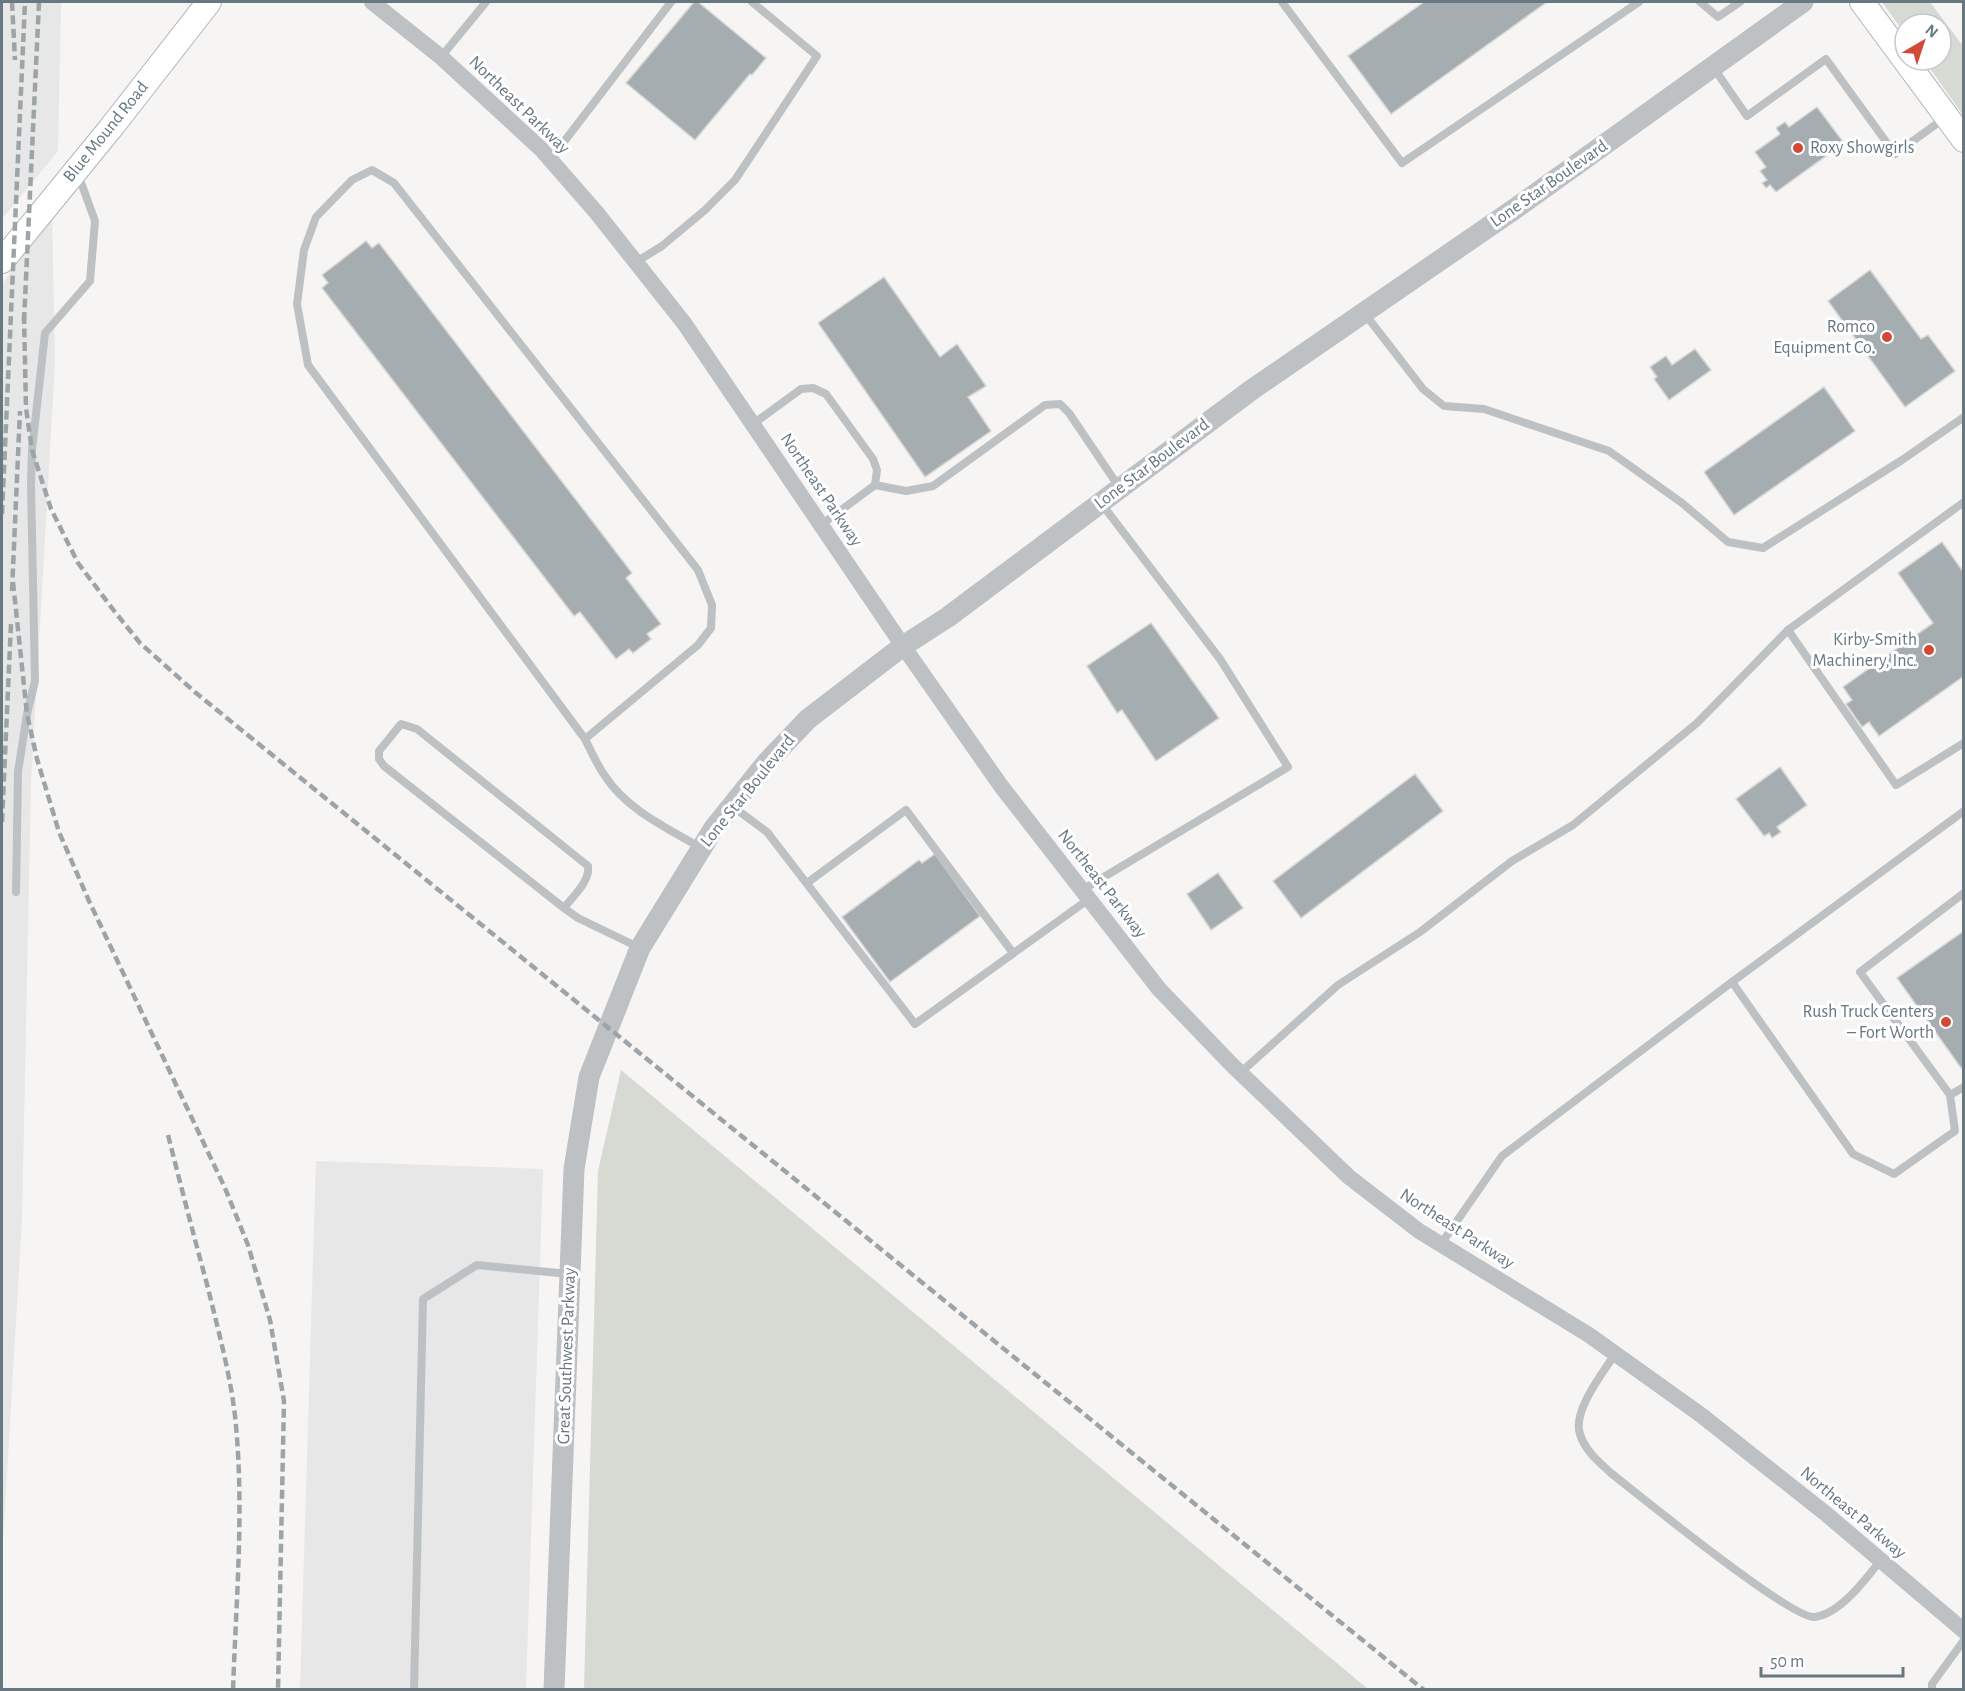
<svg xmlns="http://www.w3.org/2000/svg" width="1965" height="1691" font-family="'Alegreya Sans',sans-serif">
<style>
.built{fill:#e6e7e6}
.green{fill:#d6dad2}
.building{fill:#a5adb1;stroke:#d7d7d5;stroke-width:1.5}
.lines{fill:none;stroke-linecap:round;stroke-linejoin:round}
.secondary-casing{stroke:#afb5b9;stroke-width:26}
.service{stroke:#bdc1c4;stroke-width:8}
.minor{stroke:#bdc1c4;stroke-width:16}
.tertiary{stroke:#bdc1c4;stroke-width:21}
.secondary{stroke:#fff;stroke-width:24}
.rail{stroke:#9da4a8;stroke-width:4.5;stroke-dasharray:9 4.5;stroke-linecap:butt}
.poi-dot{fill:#d24936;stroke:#fff;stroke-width:2}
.labels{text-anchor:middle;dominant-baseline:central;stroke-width:6;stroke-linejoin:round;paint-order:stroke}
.street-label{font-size:18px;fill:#677881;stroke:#fff}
.poi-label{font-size:18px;fill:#677881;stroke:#fff;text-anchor:end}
</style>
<rect width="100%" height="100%" fill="#f6f5f3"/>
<g class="built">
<path d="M2,2H61L58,151L2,219Z"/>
<path d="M52,215L55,362L31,782L22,1219L2,1558V284Z"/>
<path d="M316,1161L543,1169L526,1689L300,1690Z"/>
</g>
<g class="green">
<path d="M1882,2H1930L1963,46V115L1924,60H1941V24H1905V34Z"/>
<path d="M621,1070L1368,1689H584L598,1171Z"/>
</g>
<g class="building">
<path d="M694,2H698L766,58L752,75L750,74L695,140L626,83Z"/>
<path d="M1424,2H1547L1391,114L1348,56Z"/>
<path d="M1817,107L1844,143L1776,192L1770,185L1766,188L1762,183L1767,180L1760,171L1766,167L1755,152L1780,134L1776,128L1785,122L1789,127Z"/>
<path d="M366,241L372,248L379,243L632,573L626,578L661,624L647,634L651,639L633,653L629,649L616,659L580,612L574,616L322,288L328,283L322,275Z"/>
<path d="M1870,270L1921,339L1928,335L1955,371L1905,407L1828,301Z"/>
<path d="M884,277L940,357L957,344L986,386L968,397L991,431L925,477L818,323Z"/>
<path d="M1695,349L1711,370L1669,400L1654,379L1657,377L1650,367L1666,356L1672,365Z"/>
<path d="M1824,387L1855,431L1734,515L1704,472Z"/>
<path d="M1942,542L1964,573V676L1879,736L1869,722L1862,727L1846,704L1852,700L1843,687L1933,623L1898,573Z"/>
<path d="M1151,623L1219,718L1156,761L1122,710L1117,713L1087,666Z"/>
<path d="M1780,767L1807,805L1777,827L1781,832L1772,838L1769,833L1764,836L1736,799Z"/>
<path d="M1415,774L1443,811L1301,918L1273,881Z"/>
<path d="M935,854L980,916L890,982L842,917L919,860L922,863Z"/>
<path d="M1218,873L1243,908L1211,930L1187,894Z"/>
<path d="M1964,931V1066L1961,1068L1897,978Z"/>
</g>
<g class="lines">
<g class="secondary-casing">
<g id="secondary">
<path d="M1862,2L1964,140"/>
<path d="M2,261L110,129L209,2"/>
</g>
</g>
<g class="service">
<path d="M1282,2L1402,163L1639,2"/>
<path d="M1700,2L1718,17L1740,2"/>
<path d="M441,57L486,2"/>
<path d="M1713,67L1747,116L1826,59L1895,154L1946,117"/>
<path d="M550,160L671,2"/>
<path d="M636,262L662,246L705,210L735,180L817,56L752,2"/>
<path d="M1365,314L1423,389L1444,406L1484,409L1609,451L1682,503L1728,542L1763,548L1902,460L1964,417"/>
<path d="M753,424L801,389L813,388L826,394L873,459L877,470L875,485L821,525"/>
<path d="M875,485L906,491L933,486L1045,405L1060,404L1069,413L1119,487"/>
<path d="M1964,502L1788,630L1896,785L1964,743"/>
<path d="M585,739L308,365L297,304L304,250L316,217L352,180L372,170L394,183L698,570L712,605L711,628L698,645L585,739C591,751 597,765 605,776C627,810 667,828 701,848"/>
<path d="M732,806L767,832L915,1024L1089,899"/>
<path d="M807,883L906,810L1013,953"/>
<path d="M1082,890L1288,767L1220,659L1101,503"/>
<path d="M16,892L18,772L27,714L35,681L31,485L32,450L45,333L90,281L95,221L78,174"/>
<path d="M1964,893L1860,972L1950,1095L1964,1087"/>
<path d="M564,908C573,896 590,882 588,866L417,729L401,724L379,751V759L384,766L564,908L578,918L640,948"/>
<path d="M1732,982L1853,1154L1894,1174L1955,1131L1950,1095"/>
<path d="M1240,1073L1338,985L1420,932L1512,861L1573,825L1697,723L1788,630"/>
<path d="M1441,1244L1502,1156L1732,982L1964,811"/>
<path d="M1615,1354C1603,1373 1572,1411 1580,1434C1585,1451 1600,1463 1612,1474C1640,1496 1792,1620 1815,1617C1840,1614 1866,1579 1880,1561"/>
<path d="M414,1690L423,1299L477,1265L569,1274"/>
<path d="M1932,1690V1684L1964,1640"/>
</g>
<path class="minor" d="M372,2L441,57L541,149L596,212L684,323L903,646L1001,786L1159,989L1232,1065L1349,1177L1419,1231L1589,1335L1701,1415L1825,1513L1964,1631"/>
<path class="tertiary" d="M554,1690L574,1169L589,1077L640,948L714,828L767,762L808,719L903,646L948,617L1250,391L1516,208L1803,2"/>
<use href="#secondary" class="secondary"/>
<g class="rail">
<path d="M12,2L15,60"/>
<path d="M24,315L26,408L32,450L51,509L78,563L115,612L140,643L196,693L1424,1690"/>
<path d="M24,321L39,2"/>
<path d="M2,514L25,2"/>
<path d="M13,582L27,714L37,759L59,832L89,901L225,1188L248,1245L270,1320L284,1401L278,1690"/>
<path d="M12,591L20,411"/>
<path d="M2,822L11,624"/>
<path d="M168,1135C181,1186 194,1237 208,1288C219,1334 232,1380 236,1426C244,1513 236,1602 233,1690"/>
</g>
</g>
<g class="poi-dot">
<circle cx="1798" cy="148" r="6"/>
<circle cx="1887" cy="337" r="6"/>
<circle cx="1929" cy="650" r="6"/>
<circle cx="1946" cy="1022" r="6"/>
</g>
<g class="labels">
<g class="street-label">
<text transform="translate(519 105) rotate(44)">Northeast Parkway</text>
<text transform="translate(106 132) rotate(-51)">Blue Mound Road</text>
<text transform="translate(1549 184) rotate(-35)">Lone Star Boulevard</text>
<text transform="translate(1152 464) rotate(-37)">Lone Star Boulevard</text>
<text transform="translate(821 490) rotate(56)">Northeast Parkway</text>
<text transform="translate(748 791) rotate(-51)">Lone Star Boulevard</text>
<text transform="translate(1102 884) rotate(52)">Northeast Parkway</text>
<text transform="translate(1457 1229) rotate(33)">Northeast Parkway</text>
<text transform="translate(567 1356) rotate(-88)">Great Southwest Parkway</text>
<text transform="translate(1853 1513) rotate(40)">Northeast Parkway</text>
</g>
<g class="poi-label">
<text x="1810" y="148" text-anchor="start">Roxy Showgirls</text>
<text x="1875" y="327">Romco<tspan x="1875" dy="21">Equipment Co.</tspan></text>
<text x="1917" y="640">Kirby-Smith<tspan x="1917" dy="21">Machinery, Inc.</tspan></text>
<text x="1934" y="1012">Rush Truck Centers<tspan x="1934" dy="21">– Fort Worth</tspan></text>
</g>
</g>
<rect width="1965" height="1691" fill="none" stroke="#677881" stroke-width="6"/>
<g transform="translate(1923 42) rotate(39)"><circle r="28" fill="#ffffff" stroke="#c2c9cd" stroke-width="1.5"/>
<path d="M0-4.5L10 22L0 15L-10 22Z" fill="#d24936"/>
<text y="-9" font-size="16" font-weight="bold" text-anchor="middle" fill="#677881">N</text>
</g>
<path d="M1761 1667v9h142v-9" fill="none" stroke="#677881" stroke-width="3"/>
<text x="1770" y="1667" font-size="18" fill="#677881" stroke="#ffffff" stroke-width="4.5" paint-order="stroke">50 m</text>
</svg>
